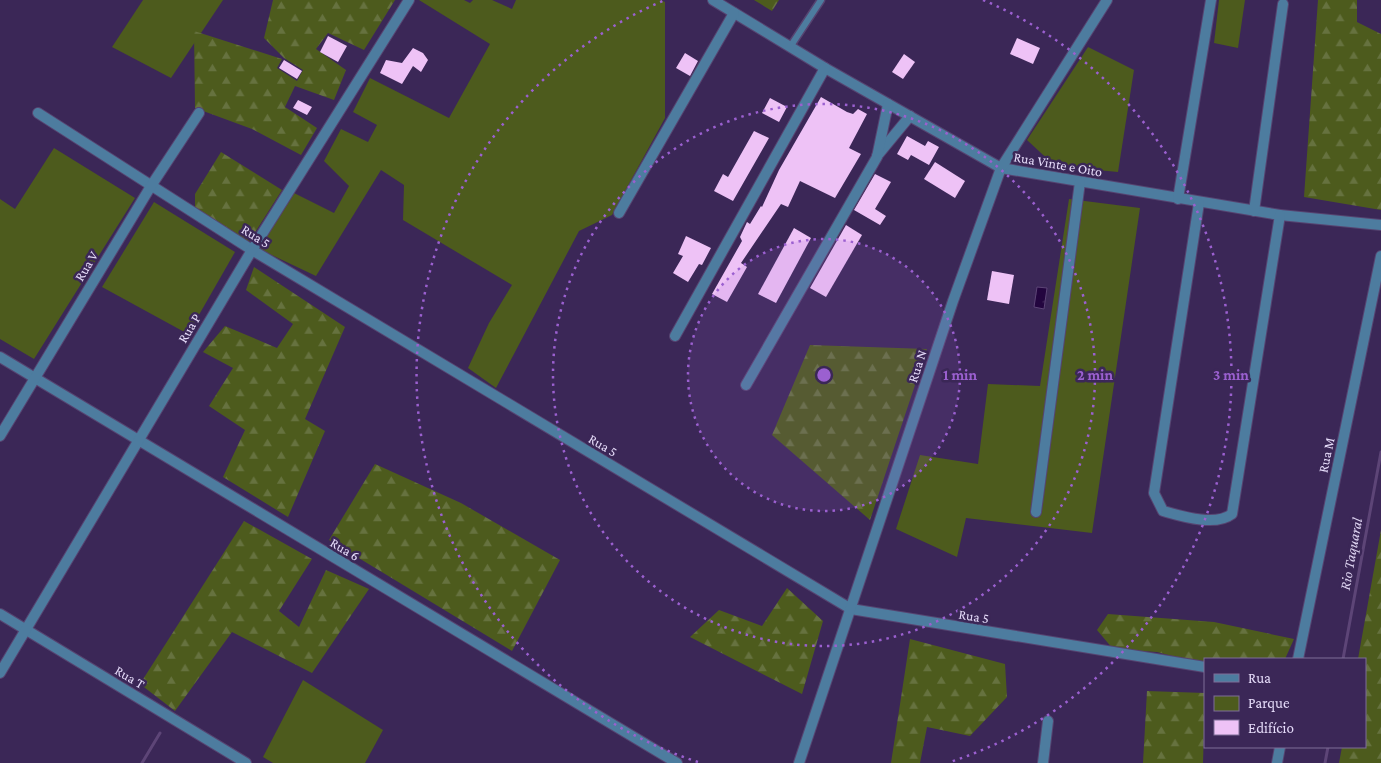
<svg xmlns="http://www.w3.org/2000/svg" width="1381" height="763" font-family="'Crimson Pro',serif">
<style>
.green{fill:#4d5b1d}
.forest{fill:url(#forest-firs)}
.water{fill:url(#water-ripples);stroke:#5d4577}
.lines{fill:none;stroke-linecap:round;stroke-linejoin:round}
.stream{stroke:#5d4577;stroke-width:3}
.building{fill:#eec2f6}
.lane-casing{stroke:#564471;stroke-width:9}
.street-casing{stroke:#564471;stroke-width:12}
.lane{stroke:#4d7c9f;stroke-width:6}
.street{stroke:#4d7c9f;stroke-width:10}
.ring{fill:none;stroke:#9b60d0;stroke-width:2.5;stroke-dasharray:2.5 5}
.labels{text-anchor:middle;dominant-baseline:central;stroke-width:5;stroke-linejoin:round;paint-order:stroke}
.street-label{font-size:14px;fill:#e5dbf9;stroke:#3b2757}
.water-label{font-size:15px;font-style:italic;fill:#ddd3f0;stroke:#3b2757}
.centre{fill:#9b60d0;stroke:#3b2757;stroke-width:2.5}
.ring-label{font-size:15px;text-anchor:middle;font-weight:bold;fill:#9b60d0;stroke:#3b2757;stroke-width:5;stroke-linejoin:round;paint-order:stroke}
</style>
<defs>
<pattern id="forest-firs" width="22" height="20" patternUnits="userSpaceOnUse" patternTransform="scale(1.25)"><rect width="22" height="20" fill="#4d5b1d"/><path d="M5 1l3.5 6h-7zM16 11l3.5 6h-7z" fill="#66723f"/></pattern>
<pattern id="water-ripples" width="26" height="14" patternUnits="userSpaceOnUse" patternTransform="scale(1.25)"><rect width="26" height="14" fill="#23053f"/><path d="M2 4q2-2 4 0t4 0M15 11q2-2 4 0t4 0" fill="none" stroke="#43295c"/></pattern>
</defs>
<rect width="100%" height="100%" fill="#3b2757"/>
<g class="green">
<path d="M143,0H223L171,78L112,47Z"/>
<path d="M419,0H464L470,3L473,0H492L512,9L516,0H661L665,2V118L612,215L579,231L496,388L468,368L489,323L512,285L403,220L404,185L381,170L316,276L259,249L294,193L334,213L349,186L324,161L341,129L368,142L377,125L353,112L370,78L449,118L490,44Z"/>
<path d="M1219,0H1245L1238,48L1214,43Z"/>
<path d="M1088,47L1134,70L1118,172L1055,166L1027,140Z"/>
<path d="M54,148L135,198L34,359L0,339V199L15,209Z"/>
<path d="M1069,199L1140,208L1092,533L966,518L957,557L896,529L920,455L978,464L988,384L1040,386Z"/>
<path d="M154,202L235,252L188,334L102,287Z"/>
<path d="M303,680L383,730L365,763H273L263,757Z"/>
</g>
<g class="forest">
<path d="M273,0H395L364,50L328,33L316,49L346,70L334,100L295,86L285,107L317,128L301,155L252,129L195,108L194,31L282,59L277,68L297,81L303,70L284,58L264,38Z"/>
<path d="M754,0H779L772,11Z"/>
<path d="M1318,0H1357V22L1381,34V210L1304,197Z"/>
<path d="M221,152L282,190L247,245L195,209V194Z"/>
<path d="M254,267L345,327L305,419L325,431L288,517L223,477L245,430L209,406L233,368L203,352L225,326L277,348L293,324L246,290Z"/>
<path d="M810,345L927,349L870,520L772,435Z"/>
<path d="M375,464L461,503L560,560L512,651L329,540Z"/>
<path d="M244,521L312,559L279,611L299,627L326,570L369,589L312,673L232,632L175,711L140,684Z"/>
<path d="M1381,530V763H1339L1342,747H1365V659H1358Z"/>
<path d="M787,588L823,621L802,694L690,637L719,610L762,626Z"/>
<path d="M1108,614L1214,622L1294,639L1285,659H1205V663H1199L1157,652L1113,649L1097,630Z"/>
<path d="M910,639L1005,664L1007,697L970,736L927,727L920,763H891Z"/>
<path d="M1147,691L1205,693L1203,763H1143Z"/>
</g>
<path class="water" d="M1037,287L1047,288L1044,309L1034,307Z"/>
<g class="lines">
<g class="stream">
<path d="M1343,659L1381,452"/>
<path d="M142,763L160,733"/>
<path d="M1325,763L1328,747"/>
</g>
</g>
<g class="building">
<path d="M328,36L347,46L338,62L320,52Z"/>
<path d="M1017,38L1040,48L1033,64L1010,54Z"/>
<path d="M413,48L423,53L428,60L421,72L413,66L402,84L380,73L386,60L402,63Z"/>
<path d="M685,53L698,61L690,76L676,68Z"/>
<path d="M904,54L915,62L903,79L892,72Z"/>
<path d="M284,60L302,71L297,79L279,68Z"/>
<path d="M821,97L847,112L853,114L858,109L867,114L849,148L861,154L835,198L800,181L788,207L781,204L741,263L747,267L727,302L712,294L742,241L740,237L747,222L750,224L761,206L762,207L779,170Z"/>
<path d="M770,98L787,107L779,122L762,113Z"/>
<path d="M298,100L312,107L307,115L293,108Z"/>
<path d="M754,131L769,138L733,201L714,191L723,174L728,177Z"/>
<path d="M907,136L925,146L928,141L939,147L929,165L911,155L908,160L897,154Z"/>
<path d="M935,162L965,181L955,198L924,179Z"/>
<path d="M875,174L891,182L875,209L886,216L880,225L854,210Z"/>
<path d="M846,225L862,235L826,297L810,288Z"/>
<path d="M794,228L811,238L776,303L758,294Z"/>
<path d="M686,236L711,248L702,265L699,264L688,282L673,273L683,256L678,254Z"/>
<path d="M992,271L1014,275L1009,304L987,300Z"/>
</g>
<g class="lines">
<g class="lane-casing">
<path id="lane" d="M790,47L821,0"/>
</g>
<g class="street-casing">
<g id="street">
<path d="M713,0L825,68L1001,168L1280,215L1381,225"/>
<path d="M38,113L252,250L851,609L1205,667"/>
<path d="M877,156L910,116"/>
<path d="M1178,199L1211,0"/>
<path d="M1199,203L1154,493L1163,511C1181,516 1215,527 1232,514L1280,215"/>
<path d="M1254,211L1283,4"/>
<path d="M619,213L734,13"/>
<path d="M675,336L825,68"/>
<path d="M0,357L677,763"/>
<path d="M746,385L877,157L888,104"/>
<path d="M0,436L151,186L199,113"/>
<path d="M1036,512L1080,182"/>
<path d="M0,614L246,763"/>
<path d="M1298,659L1381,256"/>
<path d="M0,673L252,250L409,0"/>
<path d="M799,763L953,301L1001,168L1107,0"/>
<path d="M1043,763L1048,721"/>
<path d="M1277,763L1280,747"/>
</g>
</g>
<use href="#lane" class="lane"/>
<use href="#street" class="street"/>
</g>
<circle cx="824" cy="375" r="136" fill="#9b60d0" fill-opacity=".12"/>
<g class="ring">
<circle cx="824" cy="375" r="136"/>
<circle cx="824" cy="375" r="271"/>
<path d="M698 762A407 407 0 0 1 665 0M983 0A407 407 0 0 1 950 762"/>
</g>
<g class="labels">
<g class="street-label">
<text transform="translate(1058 164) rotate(10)">Rua Vinte e Oito</text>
<text transform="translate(256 236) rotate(32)">Rua 5</text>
<text transform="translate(86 266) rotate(-59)">Rua V</text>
<text transform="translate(189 328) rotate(-59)">Rua P</text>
<text transform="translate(917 366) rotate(-72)">Rua N</text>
<text transform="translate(603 445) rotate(31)">Rua 5</text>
<text transform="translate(1326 455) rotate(-78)">Rua M</text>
<text transform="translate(345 549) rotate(31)">Rua 6</text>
<text transform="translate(974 616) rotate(9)">Rua 5</text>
<text transform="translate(130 677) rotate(31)">Rua T</text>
</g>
<g class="water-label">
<text transform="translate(1351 554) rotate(-80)">Rio Taquaral</text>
</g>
</g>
<circle cx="824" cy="375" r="8" class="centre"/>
<g class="ring-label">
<text x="960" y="380">1 min</text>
<text x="1095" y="380">2 min</text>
<text x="1231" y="380">3 min</text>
</g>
<rect x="1204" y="658" width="162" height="90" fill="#3b2757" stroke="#7f6f98"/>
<rect x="1214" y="674" width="25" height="8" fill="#4d7c9f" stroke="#7f6f98"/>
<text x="1248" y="683" font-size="15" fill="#e5dbf9">Rua</text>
<rect x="1214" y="696" width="25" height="15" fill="#4d5b1d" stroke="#7f6f98"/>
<text x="1248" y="708" font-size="15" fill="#e5dbf9">Parque</text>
<rect x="1214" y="720" width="25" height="15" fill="#eec2f6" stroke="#7f6f98"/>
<text x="1248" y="733" font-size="15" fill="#e5dbf9">Edifício</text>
</svg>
